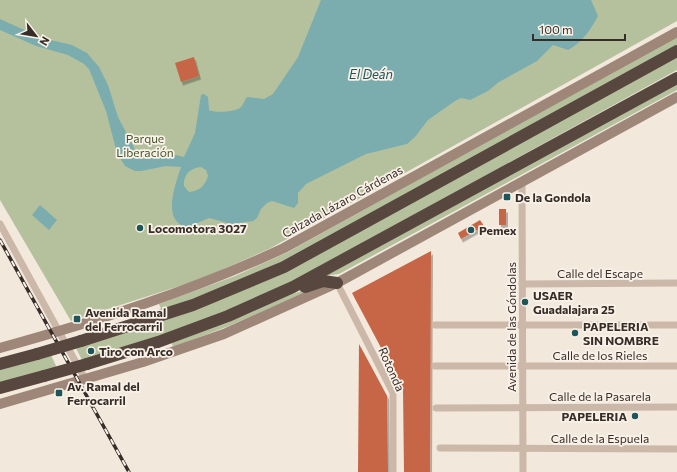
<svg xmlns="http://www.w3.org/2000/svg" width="677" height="472" font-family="Commissioner,sans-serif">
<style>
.green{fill:#b5c19c}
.water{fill:#7badaf;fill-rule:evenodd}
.building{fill:#c66646;filter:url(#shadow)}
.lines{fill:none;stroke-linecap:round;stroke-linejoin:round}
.minor{stroke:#cbb8a8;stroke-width:7}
.secondary{stroke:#9e8779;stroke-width:10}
.motorway{stroke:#58473f;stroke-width:12}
.rail-casing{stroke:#372d28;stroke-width:3.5}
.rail{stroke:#faf2e9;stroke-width:2;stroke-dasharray:6;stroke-linecap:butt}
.motorway-bridge{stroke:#58473f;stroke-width:12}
.poi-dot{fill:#1e5559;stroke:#faf2e9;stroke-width:1.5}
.labels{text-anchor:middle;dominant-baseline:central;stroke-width:3.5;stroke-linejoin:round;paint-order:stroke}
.park-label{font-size:12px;fill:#46562c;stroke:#faf2e9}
.poi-label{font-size:12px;font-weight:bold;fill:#372d28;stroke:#faf2e9;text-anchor:start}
.street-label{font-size:12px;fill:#372d28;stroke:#faf2e9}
.water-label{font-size:13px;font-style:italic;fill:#1e5559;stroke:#faf2e9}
</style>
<defs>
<filter id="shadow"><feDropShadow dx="2" dy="3.5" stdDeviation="0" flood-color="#0004"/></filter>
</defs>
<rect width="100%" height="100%" fill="#f2e8dc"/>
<g class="green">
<path d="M0,0H677V21L269,249L201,279L71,321L0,200Z"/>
<path d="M677,36V45L292,257L237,281L162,311L159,304L235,276L288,252Z"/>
<path d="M677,55V70L303,276L245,304L184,328L82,360L76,348L180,315Z"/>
<path d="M677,81V90L339,274L318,277Z"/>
<path d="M319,286L229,326L173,347L171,341L275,299Z"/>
<path d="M51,355L57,368L0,384V370Z"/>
</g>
<g class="water">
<path d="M321,0H591L598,16C591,29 582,43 568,50L553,45L537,61L499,82L488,91L470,100L461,98L455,101L428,120L415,137L407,144L366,154L306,184L298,193V203L294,208L272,201L267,203L261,209L257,218L253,221L231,224L209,218L188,227C160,223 176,183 181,167L166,166L141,171H135L125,166L117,153L106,111L89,69L84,64L68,55L36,46L0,30V19L42,38L72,45L87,53L99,67L108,85L118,117L139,157L145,159L171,154L184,157L195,133L201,95L204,94L208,97L209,110C214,113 234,112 240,108C243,105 245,100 247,97L264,99L273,94L298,57ZM201,167L206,170L208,176C205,186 199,191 189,192L184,186C183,174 191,168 201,167Z"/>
<path d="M40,205L57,220L49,230L32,215Z"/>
</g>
<g class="building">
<path d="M194,57L199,76L181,82L175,63Z"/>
<rect x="499" y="209" width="7" height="16"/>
<path d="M480,220L484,226L461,239L458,233Z"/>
<path d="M431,251L430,472H404L403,389L352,293Z"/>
<path d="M359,344L387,396L388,472H358Z"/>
</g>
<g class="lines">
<g class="minor">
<path d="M522,182L523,472"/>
<path d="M0,224L85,379"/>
<path d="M337,283L393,393V472"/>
<path d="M522,284L677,283"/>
<path d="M435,325H677"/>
<path d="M435,366H677"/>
<path d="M436,408L677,407"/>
<path d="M440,448L677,449"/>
</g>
<g class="secondary">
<path d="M0,348C97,321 192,291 284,248L677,32"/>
<path d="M0,404L143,362L224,334L337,283L677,97"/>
</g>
<g class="motorway">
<path d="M305,287L323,281L337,283"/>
<path d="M81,341L193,305L284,267L677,51"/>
<path d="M0,364L37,354"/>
<path d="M87,364L158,342L228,316L293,287L677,78"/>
<path d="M0,388L44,376"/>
</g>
<g class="rail-casing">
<path id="rail" d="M0,240L129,472"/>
</g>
<use href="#rail" class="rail"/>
<g class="motorway-bridge">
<path d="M37,354L81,341"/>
<path d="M44,376L87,364"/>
</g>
</g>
<g class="poi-dot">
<rect x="503" y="193" width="8" height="8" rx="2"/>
<circle cx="140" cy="228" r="4"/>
<circle cx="471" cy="230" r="4"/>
<circle cx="525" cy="302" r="4"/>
<rect x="73" y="315" width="8" height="8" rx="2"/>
<circle cx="575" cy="333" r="4"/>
<circle cx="91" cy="351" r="4"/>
<rect x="55" y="389" width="8" height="8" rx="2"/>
<circle cx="635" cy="416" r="4"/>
</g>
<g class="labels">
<g class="park-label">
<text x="145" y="138">Parque<tspan x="145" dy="14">Liberación</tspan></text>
</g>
<g class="poi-label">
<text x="515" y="197">De la Gondola</text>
<text x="148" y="228">Locomotora 3027</text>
<text x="479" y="230">Pemex</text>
<text x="533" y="295">USAER<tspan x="533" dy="14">Guadalajara 25</tspan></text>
<text x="85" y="312">Avenida Ramal<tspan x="85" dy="14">del Ferrocarril</tspan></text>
<text x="583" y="326">PAPELERIA<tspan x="583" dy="14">SIN NOMBRE</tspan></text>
<text x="99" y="351">Tiro con Arco</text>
<text x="67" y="386">Av. Ramal del<tspan x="67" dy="14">Ferrocarril</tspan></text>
<text x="627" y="416" text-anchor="end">PAPELERIA</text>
</g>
<g class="street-label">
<text transform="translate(342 201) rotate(-29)">Calzada Lázaro Cárdenas</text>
<text x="600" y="273">Calle del Escape</text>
<text transform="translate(511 327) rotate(-90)">Avenida de las Góndolas</text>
<text x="600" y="355">Calle de los Rieles</text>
<text transform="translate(392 369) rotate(66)">Rotonda</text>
<text x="600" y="396">Calle de la Pasarela</text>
<text x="600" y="438">Calle de la Espuela</text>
</g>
<g class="water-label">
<text x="371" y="74">El Deán</text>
</g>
</g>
<g transform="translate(36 36) rotate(121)" stroke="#faf2e9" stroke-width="3" paint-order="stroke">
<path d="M0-3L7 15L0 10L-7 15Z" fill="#372d28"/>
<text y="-6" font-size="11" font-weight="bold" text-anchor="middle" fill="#372d28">N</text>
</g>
<path d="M533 34v6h92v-6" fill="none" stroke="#372d28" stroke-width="2"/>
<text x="539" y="34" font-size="12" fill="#372d28" stroke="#faf2e9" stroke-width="3" paint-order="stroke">100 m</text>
</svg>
